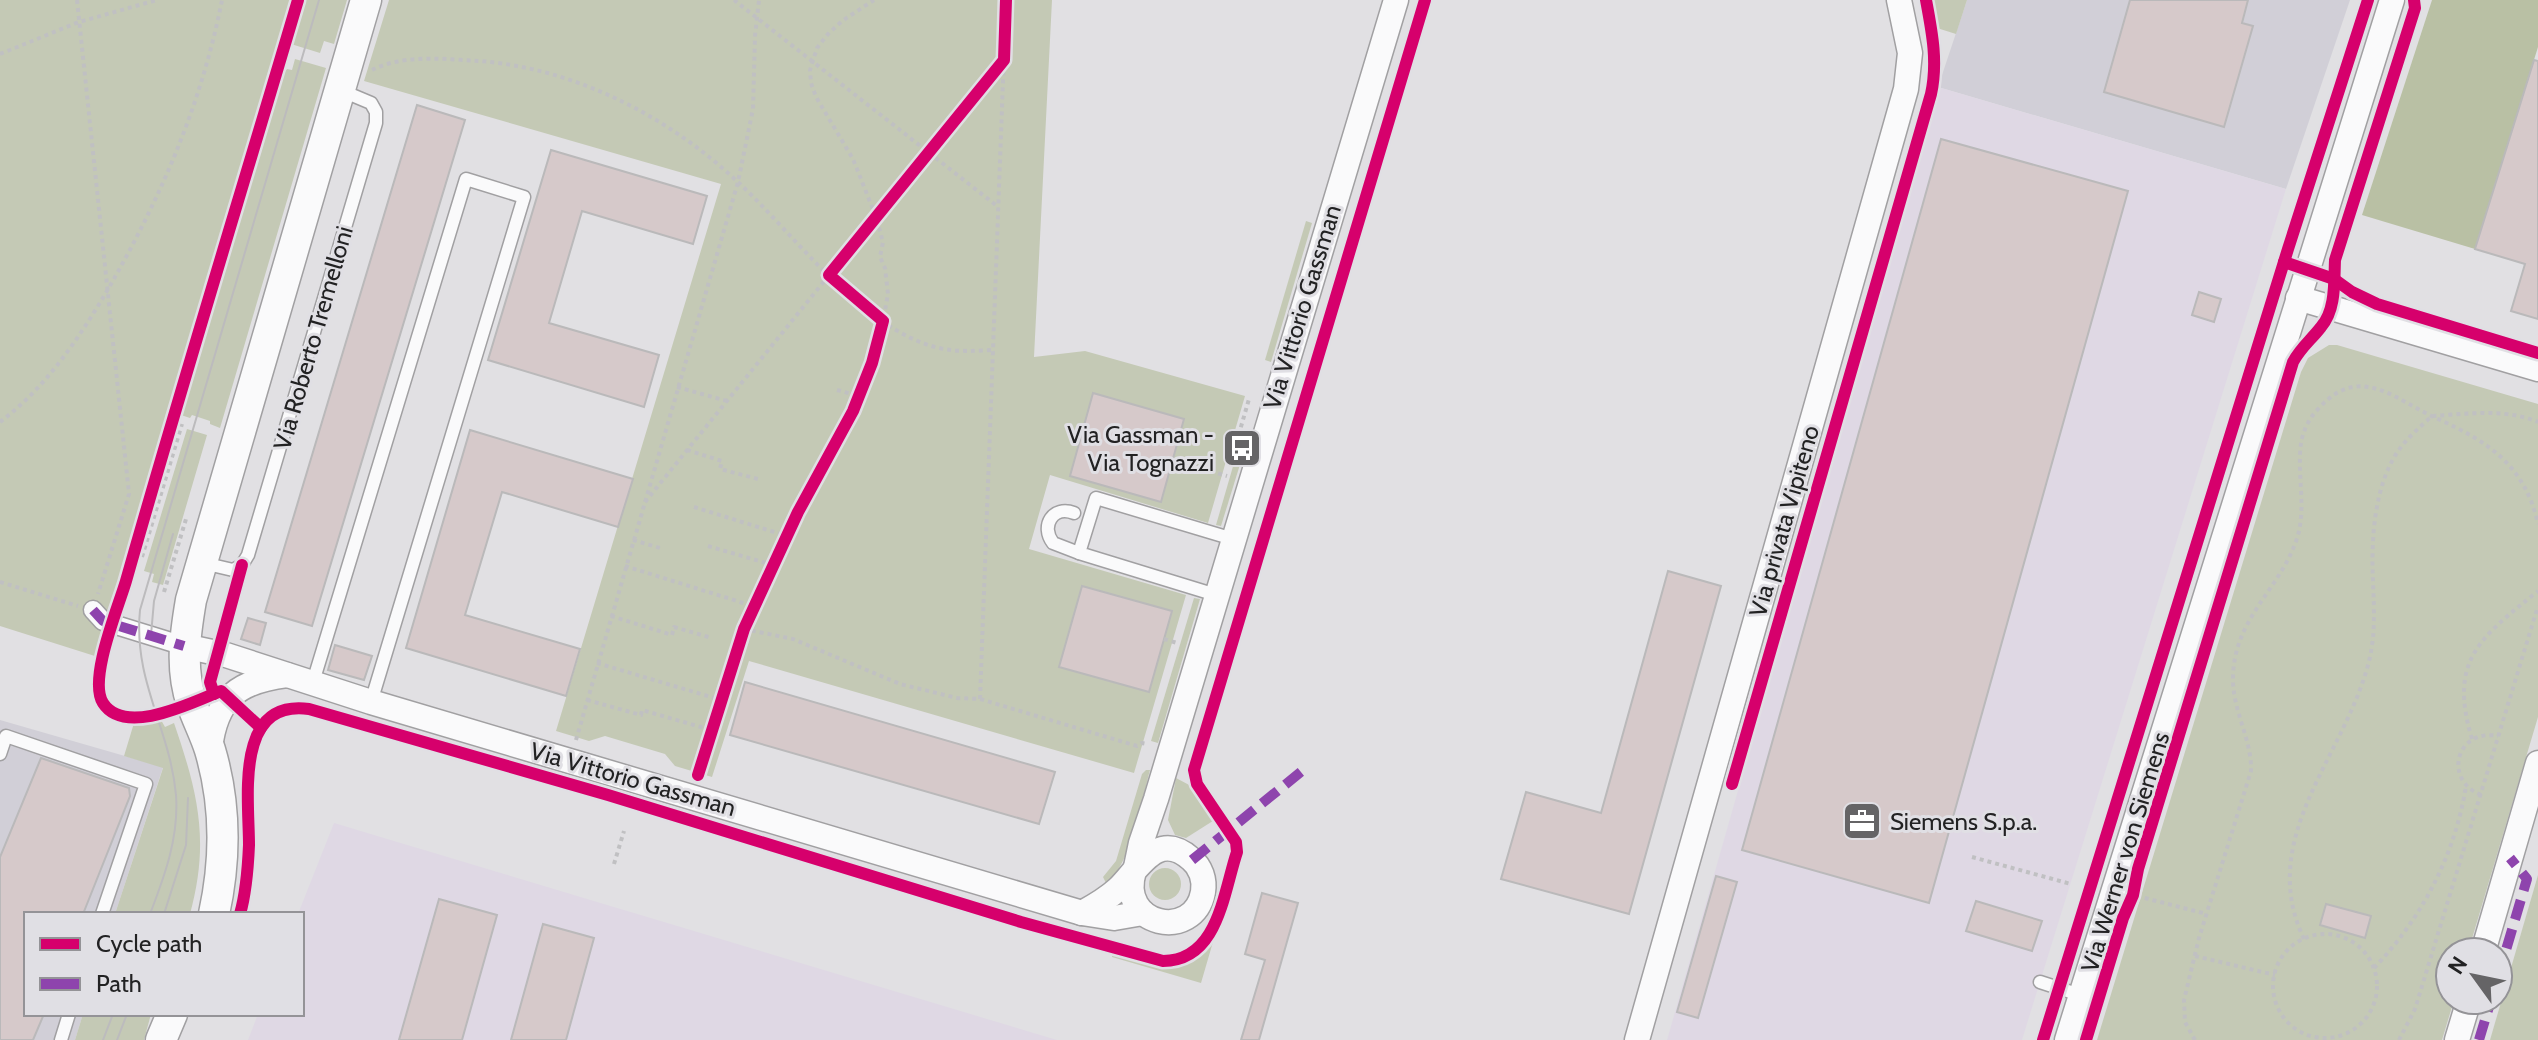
<svg xmlns="http://www.w3.org/2000/svg" width="2538" height="1040" font-family="Cabin,sans-serif">
<style>
.built{fill:#d1cfd7}
.industrial{fill:#dfd8e4}
.green{fill:#c4c9b5}
.forest{fill:#b9c0a4}
.building{fill:#d6c9ca;stroke:#bab9ba;stroke-width:2}
.lines{fill:none;stroke-linecap:round;stroke-linejoin:round}
.service-casing{stroke:#a1a0a2;stroke-width:15}
.pedestrian-casing{stroke:#a1a0a2;stroke-width:21}
.minor-casing{stroke:#a1a0a2;stroke-width:27}
.tertiary-casing{stroke:#a1a0a2;stroke-width:33}
.path{stroke:#c0c0c2;stroke-width:4;stroke-dasharray:4 4;stroke-linecap:butt}
.service{stroke:#fafafb;stroke-width:12}
.pedestrian{stroke:#fafafb;stroke-width:18}
.minor{stroke:#fafafb;stroke-width:24}
.tertiary{stroke:#fafafb;stroke-width:30}
.tram{stroke:#bcbbbd;stroke-width:2}
.quiet{stroke:#8e44ad;stroke-width:10;stroke-dasharray:20 10;stroke-linecap:butt}
.cycleway-casing{stroke:#e0dfe4;stroke-width:17}
.cycleway{stroke:#d6006c;stroke-width:12}
.labels{text-anchor:middle;dominant-baseline:central;stroke-width:6;stroke-linejoin:round;paint-order:stroke}
.street-label{font-size:24px;fill:#222223;stroke:#e0dfe4}
.poi-label{font-size:24px;fill:#222223;stroke:#e0dfe4;text-anchor:end}
</style>
<rect width="100%" height="100%" fill="#e1e0e3"/>
<g class="built">
<path d="M1967,0H2350L2286,189L1938,87Z"/>
<path d="M0,720L163,767L115,914H26V1014H83L75,1040H0Z"/>
</g>
<g class="industrial">
<path d="M1938,87L2286,189L2022,1040H1667Z"/>
<path d="M334,823L1057,1040H248L258,1014H302V914H298Z"/>
</g>
<g class="green">
<path d="M0,0H293L98,657L0,626Z"/>
<path d="M304,0H347L334,44L324,41L320,53L291,44Z"/>
<path d="M389,0H1052L1034,357L1085,351L1245,396L1208,523L1050,475L1029,549L1186,595L1134,773L749,661L712,777L675,766L665,754L605,736L589,741L556,731L721,184L364,81Z"/>
<path d="M1933,0H1967L1956,34L1937,28Z"/>
<path d="M295,59L326,68L220,428L210,424V421L192,415L190,418L181,415L283,74L287,69L292,70Z"/>
<path d="M1306,221L1312,223L1271,362L1265,360Z"/>
<path d="M2329,345H2337L2538,404V717L2468,952H2450V1000H2454L2442,1040H2097L2301,372L2308,358Z"/>
<path d="M187,429L207,435L163,585L152,582L154,574L144,571Z"/>
<path d="M1236,456L1242,458L1221,526L1216,525Z"/>
<path d="M1194,598L1200,599L1158,743L1151,741Z"/>
<path d="M150,720L152,723L161,720L165,727L174,723C198,793 210,841 190,914H115L163,768L124,756L134,723Z"/>
<path d="M1146,770H1150C1142,799 1131,866 1106,883L1103,877L1116,861L1142,774Z"/>
<path d="M1176,778L1193,787L1216,819L1186,838L1175,835L1168,820Z"/>
<circle cx="1165" cy="884" r="16"/>
<path d="M2538,875V1040H2490Z"/>
<path d="M1215,935L1201,983L1112,957L1113,952C1153,964 1189,979 1215,935Z"/>
<path d="M83,1014H151L144,1040H75Z"/>
</g>
<path class="forest" d="M2432,0H2538V47L2475,249L2362,215Z"/>
<g class="building">
<path d="M2130,0H2248L2242,23L2253,26L2224,127L2104,92Z"/>
<path d="M2534,60L2538,61V319L2511,311L2525,264L2475,249Z"/>
<path d="M417,105L465,120L312,626L265,612Z"/>
<path d="M1941,139L2128,191L1929,903L1742,850Z"/>
<path d="M551,150L707,196L693,244L582,211L549,323L659,355L644,407L488,360Z"/>
<path d="M2199,292L2221,299L2214,322L2192,315Z"/>
<path d="M1093,393L1184,419L1161,502L1070,476Z"/>
<path d="M470,430L633,479L618,527L502,492L465,615L580,649L566,696L406,648Z"/>
<path d="M1668,571L1721,586L1629,914L1501,879L1526,792L1601,813Z"/>
<path d="M1082,586L1172,611L1149,692L1059,667Z"/>
<path d="M248,618L266,623L260,645L241,639Z"/>
<path d="M335,645L372,656L364,680L328,670Z"/>
<path d="M745,682L1055,772L1039,824L730,735Z"/>
<path d="M41,758L129,788L130,796L83,914H26V1014H44L33,1040H0V857Z"/>
<path d="M1716,876L1737,882L1698,1018L1677,1012Z"/>
<path d="M1262,893L1298,903L1259,1040H1241L1265,960L1245,954Z"/>
<path d="M439,899L497,915L462,1040H399Z"/>
<path d="M1976,901L2042,921L2032,951L1966,931Z"/>
<path d="M2326,904L2371,916L2365,938L2320,925Z"/>
<path d="M543,924L594,938L566,1040H511Z"/>
</g>
<g class="lines">
<g class="service-casing">
<g id="service">
<path d="M1074,513C1053,505 1040,526 1053,543L1079,553"/>
<path d="M203,563L233,570L242,565L248,555L376,123V112L371,103L340,90"/>
<path d="M1216,595L1079,553L1096,498L1233,539"/>
<path d="M313,682L466,179L524,197L371,702"/>
<path d="M0,754L6,736L146,784L102,914"/>
<path d="M2040,982L2080,995"/>
<path d="M61,1040L69,1014"/>
</g>
</g>
<g class="pedestrian-casing">
<path id="pedestrian" d="M93,610L103,621L184,646"/>
</g>
<g class="minor-casing">
<g id="minor">
<path d="M2298,298L2538,369"/>
<path d="M184,646L226,655L371,702L1082,913L1114,918L1143,913"/>
<path d="M210,748C216,698 238,681 287,675"/>
<path d="M1136,867L1141,843L1156,799L1396,0"/>
<path d="M1082,913C1095,906 1107,899 1118,889C1138,870 1157,829 1191,859C1201,867 1205,880 1203,892C1194,942 1117,926 1134,871"/>
<path d="M2483,952L2538,763"/>
<path d="M1637,1040L1906,89L1910,53L1899,0"/>
<path d="M2067,1040L2392,0"/>
<path d="M2457,1040L2469,1000"/>
</g>
</g>
<g class="tertiary-casing">
<g id="tertiary">
<path d="M214,914C226,859 226,804 210,750C205,734 197,719 192,704C180,669 185,635 191,600L366,0"/>
<path d="M161,1040L172,1014"/>
</g>
</g>
<g class="path">
<path d="M77,0L129,494L98,594"/>
<path d="M734,0L997,206"/>
<path d="M0,54L79,22L157,0"/>
<path d="M372,70C403,54 446,59 480,61C577,69 669,117 739,183C795,235 862,330 939,348C957,352 974,351 993,350"/>
<path d="M677,387L727,401"/>
<path d="M837,390L859,396"/>
<path d="M0,422C47,387 82,334 111,284C162,195 202,102 222,0"/>
<path d="M687,450L722,461L720,469L758,479"/>
<path d="M1232,458L1249,399"/>
<path d="M1172,460L1227,476"/>
<path d="M645,502L1002,62"/>
<path d="M694,507L787,536"/>
<path d="M633,540L660,548"/>
<path d="M708,546L773,565"/>
<path d="M142,557L182,424"/>
<path d="M625,566L753,606"/>
<path d="M0,582L78,606"/>
<path d="M164,592L186,519"/>
<path d="M611,616L672,635L674,627L712,638"/>
<path d="M744,629L793,639L900,684L957,698L980,699L1137,746L1142,743L1147,744"/>
<path d="M1164,639L1177,643"/>
<path d="M597,663L721,700"/>
<path d="M980,699L1006,0"/>
<path d="M587,700L641,715L642,710L711,730"/>
<path d="M2472,739C2448,660 2480,638 2538,591"/>
<path d="M576,740L738,182L753,109L755,36L759,0"/>
<path d="M698,775L744,629L798,512L853,411L872,363L883,321L888,294L885,268L880,257L883,242L876,217L853,159L816,97L811,83L810,70L817,48L828,34L842,21L874,0"/>
<path d="M2481,795C2442,779 2457,728 2498,736"/>
<path d="M1972,857L2071,884"/>
<path d="M614,864L624,831"/>
<path d="M2137,896L2207,914"/>
<circle cx="2325" cy="986" r="52"/>
<path d="M2304,939C2256,839 2343,758 2368,665C2376,636 2374,610 2373,581C2371,539 2374,487 2398,451C2407,438 2420,427 2432,416C2466,414 2505,408 2538,422"/>
<path d="M2195,956L2275,975"/>
<path d="M2374,968C2422,918 2455,855 2466,786"/>
<path d="M2195,1040L2185,1022L2184,1000L2199,938L2251,771C2252,739 2232,710 2233,677C2234,617 2283,587 2298,535C2305,510 2299,482 2300,457C2300,437 2306,421 2320,407C2361,363 2395,400 2438,419C2489,442 2525,466 2538,524"/>
<path d="M2399,1040L2415,1009L2538,606"/>
</g>
<use href="#service" class="service"/>
<use href="#pedestrian" class="pedestrian"/>
<use href="#minor" class="minor"/>
<use href="#tertiary" class="tertiary"/>
<g class="tram">
<path d="M151,635L154,601L173,534"/>
<path d="M150,914C165,875 179,837 176,795C170,728 133,682 140,610L319,0"/>
<path d="M164,914L186,845L188,798"/>
<path d="M103,1040L113,1014"/>
<path d="M117,1040L127,1014"/>
</g>
<g class="quiet">
<path d="M93,610L103,621L184,646"/>
<path d="M1192,860L1307,767"/>
<path d="M2498,977L2527,879L2510,858"/>
<path d="M2479,1040L2491,1000"/>
</g>
<g class="cycleway-casing">
<g id="cycleway">
<path d="M2284,262L2334,279L2352,292L2377,304L2538,353"/>
<path d="M214,694L210,682L242,565"/>
<path d="M261,728L221,691C193,702 125,737 103,703C88,680 118,608 126,581C181,387 241,193 298,0"/>
<path d="M698,775L744,629L798,512L853,411L872,363L883,321L829,275L1004,60L1006,0"/>
<path d="M1732,784L1931,94C1938,62 1932,32 1926,0"/>
<path d="M240,914C246,893 248,868 249,845C249,798 234,699 309,709L608,795L1021,922L1163,961C1218,961 1223,894 1237,852L1236,842L1197,784L1194,770L1425,0"/>
<path d="M2043,1040L2288,249L2368,0"/>
<path d="M2086,1040L2123,918L2133,895L2138,869L2293,362C2301,347 2311,340 2321,327C2336,310 2334,282 2335,260L2415,8L2414,0"/>
</g>
</g>
<use href="#cycleway" class="cycleway"/>
</g>
<defs>
<g id="bus-square" transform="scale(2)"><rect x="-9" y="-9" width="18" height="18" rx="4" fill="#656466" stroke="#e0dfe4"/><path d="M-5-6H5V4H4V6H2V4H-2V6H-4V4H-5ZM-3.5-4V0h7V-4ZM-3.5 1.2v1.5H-2V1.2ZM2 1.2v1.5H3.5V1.2Z" fill="#fff"/></g>
<g id="office-square" transform="scale(2)"><rect x="-9" y="-9" width="18" height="18" rx="4" fill="#656466" stroke="#e0dfe4"/><path d="M-6-3h4V-5.5h4V-3h4V5H-6ZM-1-4.5V-3h2v-1.5ZM-6 0V1H6V0Z" fill="#fff"/></g>
</defs>
<g fill-rule="evenodd">
<use href="#bus-square" x="1242" y="448"/>
<use href="#office-square" x="1862" y="821"/>
</g>
<g class="labels">
<g class="street-label">
<text transform="translate(1302 307) rotate(-73)">Via Vittorio Gassman</text>
<text transform="translate(313 338) rotate(-74)">Via Roberto Tremelloni</text>
<text transform="translate(1784 521) rotate(-74)">Via privata Vipiteno</text>
<text transform="translate(633 779) rotate(16)">Via Vittorio Gassman</text>
<text transform="translate(2125 852) rotate(-73)">Via Werner von Siemens</text>
</g>
<g class="poi-label">
<text x="1214" y="434">Via Gassman -<tspan x="1214" dy="28">Via Tognazzi</tspan></text>
<text x="1890" y="821" text-anchor="start">Siemens S.p.a.</text>
</g>
</g>
<rect x="24" y="912" width="280" height="104" fill="#e0dfe4" stroke="#949397" stroke-width="2"/>
<rect x="40" y="938" width="40" height="12" fill="#d6006c" stroke="#949397" stroke-width="2"/>
<text x="96" y="952" font-size="24" fill="#222223">Cycle path</text>
<rect x="40" y="978" width="40" height="12" fill="#8e44ad" stroke="#949397" stroke-width="2"/>
<text x="96" y="992" font-size="24" fill="#222223">Path</text>
<g transform="translate(2474 976) rotate(303)"><circle r="38" fill="#e0dfe4" stroke="#949397" stroke-width="2"/>
<path d="M0-6L14 30L0 20L-14 30Z" fill="#656466"/>
<text y="-12" font-size="22" font-weight="bold" text-anchor="middle" fill="#222223">N</text>
</g>
</svg>
